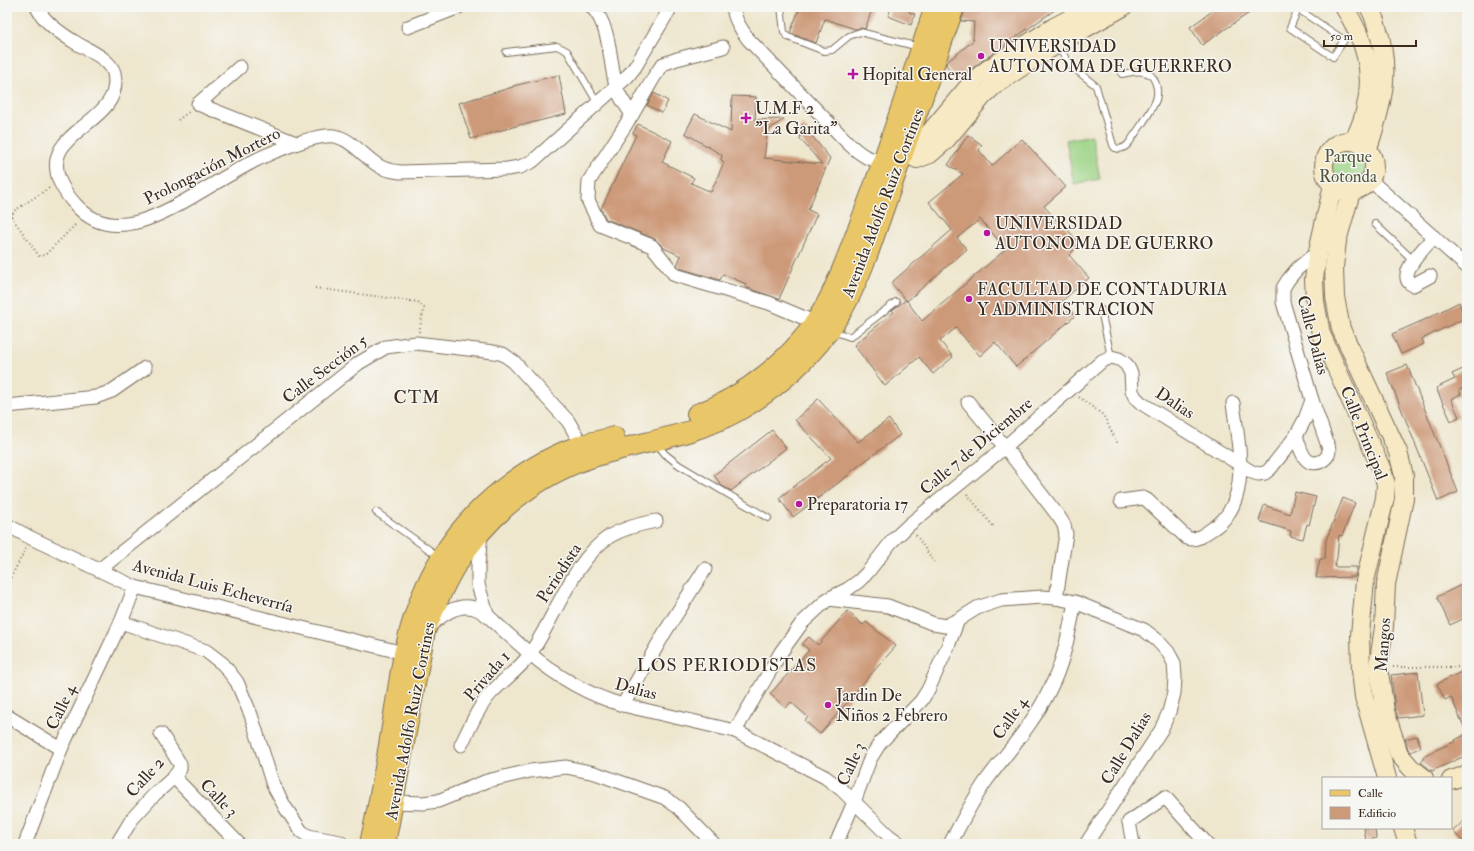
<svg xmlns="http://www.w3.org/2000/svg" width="1474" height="851" font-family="'IM FELL Double Pica',serif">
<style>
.green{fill:#9cd385;stroke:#6c7e52}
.building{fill:#cd9a79}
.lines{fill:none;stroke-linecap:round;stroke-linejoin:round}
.lane-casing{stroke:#7a6c5b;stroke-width:8}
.street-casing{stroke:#7a6c5b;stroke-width:15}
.secondary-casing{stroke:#7a6c5b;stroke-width:20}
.primary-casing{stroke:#7a6c5b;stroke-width:22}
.path{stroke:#7a6c5b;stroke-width:2;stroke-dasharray:1 3;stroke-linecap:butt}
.lane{stroke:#fff;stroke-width:6}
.street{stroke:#fff;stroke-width:13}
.secondary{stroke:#f6e9c3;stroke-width:18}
.primary{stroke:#e9c769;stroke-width:20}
.poi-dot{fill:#b5179e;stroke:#f6f6f2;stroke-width:1.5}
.labels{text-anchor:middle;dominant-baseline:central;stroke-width:3;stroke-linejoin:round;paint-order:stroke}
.poi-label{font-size:17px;fill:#3b2a1e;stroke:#f6f6f2;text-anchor:start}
.park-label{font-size:17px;fill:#535438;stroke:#f6f6f2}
.street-label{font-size:17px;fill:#3b2a1e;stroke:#f6f6f2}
.neighbourhood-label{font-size:18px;letter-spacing:1px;fill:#3b2a1e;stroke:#f6f6f2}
</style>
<rect width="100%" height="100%" fill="#f6f6f2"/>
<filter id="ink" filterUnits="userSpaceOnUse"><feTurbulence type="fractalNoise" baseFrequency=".025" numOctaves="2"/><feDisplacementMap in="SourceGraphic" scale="8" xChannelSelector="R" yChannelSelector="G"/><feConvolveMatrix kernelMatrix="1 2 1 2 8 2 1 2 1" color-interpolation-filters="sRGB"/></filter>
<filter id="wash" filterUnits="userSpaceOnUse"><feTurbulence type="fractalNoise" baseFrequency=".012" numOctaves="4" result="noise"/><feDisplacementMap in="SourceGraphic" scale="16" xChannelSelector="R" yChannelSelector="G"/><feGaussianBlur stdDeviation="0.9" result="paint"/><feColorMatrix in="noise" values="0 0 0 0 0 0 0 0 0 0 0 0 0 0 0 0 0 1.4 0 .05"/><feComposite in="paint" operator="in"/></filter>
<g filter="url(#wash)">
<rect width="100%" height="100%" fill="#eee6cd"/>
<g class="green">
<path d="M1092,135L1100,179L1074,184L1066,140Z"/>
<circle cx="1348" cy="166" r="20"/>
</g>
<g id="blocks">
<g class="building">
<path d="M800,7H873L865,29L861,28L855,29L825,19L816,43L790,33Z"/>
<path d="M892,7H910L909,12L915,14L911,25L888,16Z"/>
<path d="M966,7H1059L982,61L968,72L959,81L946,65L947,62L974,40L973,39L974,22L961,21Z"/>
<path d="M1218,7H1258L1202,45L1190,27Z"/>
<path d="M559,75L566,114L523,125V124L471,139L459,103L513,87V86Z"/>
<path d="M654,93L668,101L662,113L647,105Z"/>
<path d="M732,96L756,97L755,120L784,119L770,129L767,135L764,158L822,164L800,139L802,124L830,158L808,210L817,214L779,299L745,287L746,284L723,274L720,280L679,268L677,265L681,256L664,248L655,239L606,219L601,209L636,135L633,133L638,124L672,141L662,162L694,178L691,183L711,192L724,162L721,160L722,155L685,133L695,114L731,132Z"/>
<path d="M968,135L982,145L979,150L992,166L1022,139L1066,187L1044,206L1057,221L1059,220L1080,244L1069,255L1089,278L1062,301L1075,316L1016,367L995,342L980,356L956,328L940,341L953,357L933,374L919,357L885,386L854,345L894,312L892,310L906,300L922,321L1006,249L980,219L957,238L967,249L907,301L891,283L952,230L929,202L963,174L948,165Z"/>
<path d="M1459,302L1465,318L1422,339L1424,344L1401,354L1392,334L1424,320Z"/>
<path d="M1407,365L1458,492L1438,501L1387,373Z"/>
<path d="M1467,367V386L1459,390L1461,394L1451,399L1459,417L1451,421L1436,388L1455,379L1452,374Z"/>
<path d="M818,399L858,442L889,419L900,435L849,473L850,474L793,517L779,498L831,458L795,420Z"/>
<path d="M772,430L786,448L731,491L722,486L714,475Z"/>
<path d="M1295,492L1316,497L1309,525L1307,524L1303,539L1290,536L1291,531L1259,521L1264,505L1290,514Z"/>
<path d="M1343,498L1355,503L1342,536L1339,535L1337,558L1334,567H1357L1355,577L1316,578L1320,559H1325L1326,540Z"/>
<path d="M1467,582V617L1450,625L1437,597Z"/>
<path d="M847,611L863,625L866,622L896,646L857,690H858L820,734L805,721L808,717L791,702L786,708L770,694L809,650L802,644L809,637L818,645Z"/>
<path d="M1467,669V755L1432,771L1421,762L1425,755L1456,741L1455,740L1467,734L1451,697L1445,700L1437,684Z"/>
<path d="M1418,672L1423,715L1398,718L1395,709L1391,675Z"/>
<path d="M1417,736L1421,747L1411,752L1408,749L1405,739Z"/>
<path d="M1467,818V844H1465L1453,831Z"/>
<path d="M1364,828H1375L1376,838L1366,841Z"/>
</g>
</g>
</g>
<g filter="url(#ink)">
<use href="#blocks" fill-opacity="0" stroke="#7a6c5b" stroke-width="1"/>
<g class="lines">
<g class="lane-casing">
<g id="lane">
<path d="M781,7L784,32L788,37L824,51L832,50L849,36L860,32L919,47"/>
<path d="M1298,9L1344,40L1333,57L1290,28L1298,9L1299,7"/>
<path d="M1057,45L1070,65L1096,86L1113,145L1115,148C1121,150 1125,148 1129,143C1138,129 1150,115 1156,100C1159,90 1156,74 1144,72C1137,70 1129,73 1122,74"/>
<path d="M506,52L557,46L567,51L597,102"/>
<path d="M1375,224L1413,260"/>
<path d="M1101,310L1111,357"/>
<path d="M833,331L850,337L896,302"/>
<path d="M657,444L665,454L679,465L768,518"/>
<path d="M376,512L438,556"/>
</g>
</g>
<g class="street-casing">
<g id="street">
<path d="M37,7C43,21 60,33 73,41C85,49 110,58 114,73C125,125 38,128 60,182C64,190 69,198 76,205C110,244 160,216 195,195C216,183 236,170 258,159C275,151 307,138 326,136C348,133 362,156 379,166C385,170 392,171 400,172L507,169L520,167L533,161L627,77L635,67L671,7"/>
<path d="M592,7C611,27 609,60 616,86C618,96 627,106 632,115"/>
<path d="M733,7C734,19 741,29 748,39L849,144C860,154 873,165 889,158"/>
<path d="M408,27L459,7"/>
<path d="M723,47L677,59L663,64L654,77L632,115L589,181L588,200L600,225L652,246L675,275L769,303L821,325"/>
<path d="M240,67L198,104L296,143"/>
<path d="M1370,180L1467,267"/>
<path d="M1430,276L1413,285C1393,277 1427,245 1434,237"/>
<path d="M968,402L1005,447L1059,517L1064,525L1066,534L1056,598"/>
<path d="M7,406L96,397L112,391L145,368"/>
<path d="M1296,436C1299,443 1301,455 1307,460C1315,467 1329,460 1329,450C1329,448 1328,445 1327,443L1312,400"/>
<path d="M1121,501L1143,498L1147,500L1187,538C1195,541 1202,536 1209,531C1254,506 1238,444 1233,403"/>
<path d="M7,525L31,538L135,587L412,655"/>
<path d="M481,533L478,566V585L487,614"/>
<path d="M99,570L359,363L386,347L416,343L494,352L503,354L514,362L568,421L582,445"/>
<path d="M828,599L888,606L934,624L945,626L958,620L977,608L1001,600L1042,597L1056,598L1075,602L1144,630L1157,640L1168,652L1174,663L1175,677L1174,693L1169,712L1161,730L1086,844"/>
<path d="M121,622L206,651L223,664L237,682L251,715L273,785L285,807L301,831L308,836L340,842"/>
<path d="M429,627C440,616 457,603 474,608C486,612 492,620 501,628C510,636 519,644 528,652C556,676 588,695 623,705L735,731L825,777L841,789L888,835L900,844"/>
<path d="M623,705L665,632L705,569"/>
<path d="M7,716L61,749"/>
<path d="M735,731L781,652L802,623L828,599L848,589L859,581L867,573L892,541L910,524L1005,447L1102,361L1111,357L1119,359L1126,364L1131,373L1132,391L1135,397L1141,403L1252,472L1258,474L1265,473L1270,469L1296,436L1305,419L1312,400L1283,302V288L1288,280L1297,269L1321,249"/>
<path d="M461,745C470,727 478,707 492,692C504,679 520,669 530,654C555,618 573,560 610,536C624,528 640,524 656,521"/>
<path d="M174,777L239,844"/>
<path d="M393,802L423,803L438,801L487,781L530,771L566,767L595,773L665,798L679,808L714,844"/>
<path d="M1129,822L1165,797L1207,844"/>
<path d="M1129,822L1133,844"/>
<path d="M25,844L61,749L121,622L135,587"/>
<path d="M117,844L132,819L154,795L174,777L180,769V764L161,734"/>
<path d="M836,844L854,802L870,759L880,743L921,701L928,690L948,646L958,620"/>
<path d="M950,844C961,823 972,801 986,781C1008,751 1034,723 1050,689C1064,662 1069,631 1075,602"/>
</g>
</g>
<g class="secondary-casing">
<g id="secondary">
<path d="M1344,7C1365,40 1375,73 1365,111C1363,121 1358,131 1354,141"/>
<circle cx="1349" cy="166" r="25"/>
<path d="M1368,148C1382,106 1392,71 1377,27C1375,20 1373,13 1369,7"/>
<path d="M904,152L917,159L930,154L945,141L983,96L997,83L1057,44L1123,7"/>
<path d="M904,152L921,143L974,80L988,69L1054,27L1092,7"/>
<path d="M1333,185L1318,251L1314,279L1315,301L1321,334L1381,468L1386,484L1385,498L1365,581L1360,635L1361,671L1364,697L1387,778"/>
<path d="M1351,192L1337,241L1334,267L1335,297L1341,329L1398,452L1404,476V499L1386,584L1384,627L1378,667L1385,711L1399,754L1411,768L1424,778"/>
<path d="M1451,780L1467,775"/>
<path d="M1403,828L1408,844"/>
</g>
</g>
<g class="primary-casing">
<g id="primary">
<path d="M697,414C745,397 797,355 823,310C839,283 849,251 861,221C888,151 911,79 935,7"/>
<path d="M370,844C380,799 388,753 395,708C399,686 401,663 407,642C414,613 425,584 441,558C472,508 525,464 582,445C592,442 603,440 614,437"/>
<path d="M385,844L425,631C434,609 443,585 456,565C488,515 536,475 593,457C640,442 693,436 736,412C777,389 815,355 840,314C851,296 859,276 867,256L954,7"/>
</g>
</g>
<g class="path">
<path d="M178,120L190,111"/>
<path d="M49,188L14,211L11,216L39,256L45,255L77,223"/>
<path d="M315,288L418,302L424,308L419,332"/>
<path d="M1079,397L1103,415L1118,444"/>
<path d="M967,494L994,527"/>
<path d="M916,535L934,562"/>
<path d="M7,585L26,548"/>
<path d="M1393,667H1467"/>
</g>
<use href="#lane" class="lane"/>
<use href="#street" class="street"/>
<use href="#secondary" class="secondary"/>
<use href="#primary" class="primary"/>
</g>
</g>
<g class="poi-dot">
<circle cx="981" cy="56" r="4"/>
<path d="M851 68h4v4h4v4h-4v4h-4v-4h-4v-4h4z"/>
<path d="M744 112h4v4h4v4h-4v4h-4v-4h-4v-4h4z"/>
<circle cx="987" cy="233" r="4"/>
<circle cx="969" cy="299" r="4"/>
<circle cx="799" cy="504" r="4"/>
<circle cx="828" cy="705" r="4"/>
</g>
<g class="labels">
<g class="poi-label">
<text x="989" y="46">UNIVERSIDAD<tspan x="989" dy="20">AUTONOMA DE GUERRERO</tspan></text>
<text x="862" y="74">Hopital General</text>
<text x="755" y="108">U.M.F 2<tspan x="755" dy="20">"La Garita"</tspan></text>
<text x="995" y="223">UNIVERSIDAD<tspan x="995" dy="20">AUTONOMA DE GUERRO</tspan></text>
<text x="977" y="289">FACULTAD DE CONTADURIA<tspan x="977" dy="20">Y ADMINISTRACION</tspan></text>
<text x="807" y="504">Preparatoria 17</text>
<text x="836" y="695">Jardin De<tspan x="836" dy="20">Niños 2 Febrero</tspan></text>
</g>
<g class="park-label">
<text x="1348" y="156">Parque<tspan x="1348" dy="20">Rotonda</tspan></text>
</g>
<g class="street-label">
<text transform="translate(212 166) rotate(-27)">Prolongación Mortero</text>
<text transform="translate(883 203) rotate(-69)">Avenida Adolfo Ruiz Cortines</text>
<text transform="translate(1313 335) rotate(75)">Calle Dalias</text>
<text transform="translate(325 369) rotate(-37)">Calle Sección 5</text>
<text transform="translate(1175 403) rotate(33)">Dalias</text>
<text transform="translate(1364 433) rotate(68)">Calle Principal</text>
<text transform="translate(976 446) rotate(-40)">Calle 7 de Diciembre</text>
<text transform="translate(559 573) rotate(-57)">Periodista</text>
<text transform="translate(213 586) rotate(15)">Avenida Luis Echeverría</text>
<text transform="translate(1383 645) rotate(-86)">Mangos</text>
<text transform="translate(487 676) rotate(-49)">Privada 1</text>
<text transform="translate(636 689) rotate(15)">Dalias</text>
<text transform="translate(61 707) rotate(-65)">Calle 4</text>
<text transform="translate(1010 718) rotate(-55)">Calle 4</text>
<text transform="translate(410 721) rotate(-79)">Avenida Adolfo Ruiz Cortines</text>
<text transform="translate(1126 748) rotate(-59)">Calle Dalias</text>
<text transform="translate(851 764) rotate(-66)">Calle 3</text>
<text transform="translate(145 777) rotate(-48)">Calle 2</text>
<text transform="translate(219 798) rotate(46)">Calle 3</text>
</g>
<g class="neighbourhood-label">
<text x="417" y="397">CTM</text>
<text x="727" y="665">LOS PERIODISTAS</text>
</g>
</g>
<rect width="1474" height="851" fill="none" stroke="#f6f6f2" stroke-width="24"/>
<rect x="1322" y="777" width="130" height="52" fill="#f6f6f2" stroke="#aba49d"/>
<rect x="1330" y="790" width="20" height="6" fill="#e9c769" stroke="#aba49d"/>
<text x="1358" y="797" font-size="12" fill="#3b2a1e">Calle</text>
<rect x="1330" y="807" width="20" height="12" fill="#cd9a79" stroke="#aba49d"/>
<text x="1358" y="817" font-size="12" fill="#3b2a1e">Edificio</text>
<path d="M1324 40v6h92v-6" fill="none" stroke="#3b2a1e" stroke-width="2"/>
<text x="1330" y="40" font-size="12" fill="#3b2a1e" stroke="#f6f6f2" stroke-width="3" paint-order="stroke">50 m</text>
</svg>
